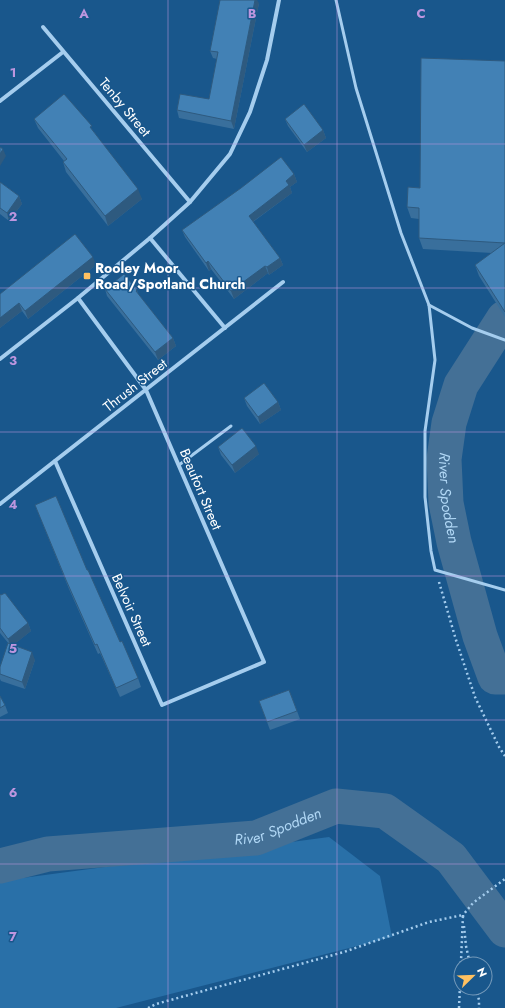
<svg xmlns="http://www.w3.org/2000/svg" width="505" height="1008" font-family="Jost,sans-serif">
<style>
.green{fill:#2970a8}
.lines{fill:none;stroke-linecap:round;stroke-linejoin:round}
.river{stroke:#447096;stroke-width:35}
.path{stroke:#a5cdee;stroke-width:2.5;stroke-dasharray:2 3;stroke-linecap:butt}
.lane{stroke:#a5cdee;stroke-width:3}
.street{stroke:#a5cdee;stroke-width:4}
.wall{fill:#396f9c}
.shaded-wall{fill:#2e5a7f}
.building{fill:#4281b5;stroke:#2e5a7f}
.grid{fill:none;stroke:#bd96df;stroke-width:1;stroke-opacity:0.55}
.poi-dot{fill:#ffc161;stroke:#19578c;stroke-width:1.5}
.labels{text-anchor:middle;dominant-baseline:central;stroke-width:3;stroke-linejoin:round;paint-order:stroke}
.street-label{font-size:14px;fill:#fff;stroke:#19578c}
.poi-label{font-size:14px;font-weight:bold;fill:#fff;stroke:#19578c;text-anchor:start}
.water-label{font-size:15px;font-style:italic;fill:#b0d7f5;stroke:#19578c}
.grid-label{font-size:13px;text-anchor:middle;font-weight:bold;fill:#bd96df;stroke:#19578c;stroke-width:3;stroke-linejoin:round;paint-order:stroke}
</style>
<rect width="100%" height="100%" fill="#19578c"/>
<path class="green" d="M329,837L380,876L392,937L116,1008H0V881Z"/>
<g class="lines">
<g class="river">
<path id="s1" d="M504,318L461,385L449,423L444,459L446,503L454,542L480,636L495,677H505"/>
<path id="s2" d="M0,866L48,854L256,838L336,806L385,811L451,858L505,930"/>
</g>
<g class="path">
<path d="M439,582L456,640L475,697L499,747L505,756"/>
<path d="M463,917V915L473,903L505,879"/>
<path d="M464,926L466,946L470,964"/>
<path d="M476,988L479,1000V1008"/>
<path d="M148,1008L156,1004L344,952L429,922L463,915L459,1008"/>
</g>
<g class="lane">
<path d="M336,0L356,88L401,233L429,305L435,360L425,431V497L431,551L435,570L505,590"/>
<path d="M429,305L472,328L505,340"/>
<path d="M179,465L231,426"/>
</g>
<g class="street">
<path d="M43,27L190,202"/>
<path d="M0,101L63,52"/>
<path d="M150,238L225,328"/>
<path d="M0,359L78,298L150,238L190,202L230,154L250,112L267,60L279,0"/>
<path d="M55,461L162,705L264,662L146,390L78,298"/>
<path d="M0,504L283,282"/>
</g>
</g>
<g class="wall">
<path d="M259,3L234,129L179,118L177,110L209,99L217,59L213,58L210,51Z"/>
<path d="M505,61V317L479,276L475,265L492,253L423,249L419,238V219L411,218L407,207Z"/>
<path d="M34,119L94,132L142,199L108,226L66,172L63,162L64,161L38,128Z"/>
<path d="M285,119L323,130L326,138L307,152L288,126Z"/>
<path d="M294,174L297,182L290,187L292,193L253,222L280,258L283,265L269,275L268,273L234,299L211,269L209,271L185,237L182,230Z"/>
<path d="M0,182L19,196L22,204L9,221L0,214Z"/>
<path d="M96,265L28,319L22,311L0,328V294Z"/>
<path d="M105,289L137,290L138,294L173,338L176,346L158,360L107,296Z"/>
<path d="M244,398L278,402L281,410L260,424L247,406Z"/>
<path d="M218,447L259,454L235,473L221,455Z"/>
<path d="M35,505L120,642L138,678L141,687L120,697L100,653L98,654L69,589Z"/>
<path d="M0,594L28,623L31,631L13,645L35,660L25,689L1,681L0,679V667L9,644L0,633Z"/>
<path d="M289,690L300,719L270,730L259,701Z"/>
<path d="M0,696L5,705L8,713L0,717Z"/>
</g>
<g class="shaded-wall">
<path d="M255,0H257L259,3L234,129L231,121Z"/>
<path d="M323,130L326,138L307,152L304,145Z"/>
<path d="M3,149L6,156L0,166V154Z"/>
<path d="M294,174L297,182L290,187L292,193L251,223L249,216L286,181Z"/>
<path d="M138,189L142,199L108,226L105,216Z"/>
<path d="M19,196L22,204L9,221L7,213Z"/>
<path d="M93,257L96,265L28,319L25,311Z"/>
<path d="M280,258L283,265L269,275L267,267Z"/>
<path d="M208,261L211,269L209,271L206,263Z"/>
<path d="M265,266L268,273L234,299L231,291Z"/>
<path d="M19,303L22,311L0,328V318Z"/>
<path d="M173,338L176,346L158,360L155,352Z"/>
<path d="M278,402L281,410L260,424L258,417Z"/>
<path d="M256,446L259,454L235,473L232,465Z"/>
<path d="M28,623L31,631L11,647L8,639Z"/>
<path d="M32,652L35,660L25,689L22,682Z"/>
</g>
<g class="building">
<path d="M220,0H255L231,121L177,110L180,94L209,99L218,52L210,51Z"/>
<path d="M421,58L505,61V243L419,238V208L407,207L408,187L420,188Z"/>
<path d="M64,94L92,126L90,127L138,189L105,216L63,162L67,159L34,119Z"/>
<path d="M304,104L323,130L304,145L285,119Z"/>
<path d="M0,147L3,149L0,154Z"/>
<path d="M281,157L294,174L286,181L289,185L249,216L280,258L267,267L265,266L231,291L208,261L206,263L182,230L241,188Z"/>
<path d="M0,182L19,196L7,213L0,208Z"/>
<path d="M75,234L93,257L25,311L19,303L0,318V294Z"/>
<path d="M505,243V312L475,265Z"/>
<path d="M124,274L137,290L136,291L173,338L155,352L105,289Z"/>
<path d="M264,383L278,402L258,417L244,398Z"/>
<path d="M242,428L256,446L232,465L218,447Z"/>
<path d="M56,496L87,570H88L120,642L122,641L138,678L116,688L97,644L95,645L66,580L35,505Z"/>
<path d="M5,593L28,623L8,639L0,628V594L1,595Z"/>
<path d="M8,643L32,652L22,682L0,674V667Z"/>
<path d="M289,690L297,711L267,722L259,701Z"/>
<path d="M0,696L5,705L0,708Z"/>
</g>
<path class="grid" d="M168,0V1008M337,0V1008M0,144H505M0,288H505M0,432H505M0,576H505M0,720H505M0,864H505"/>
<rect class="poi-dot" x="83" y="272" width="8" height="8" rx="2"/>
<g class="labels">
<g class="street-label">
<text transform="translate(125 107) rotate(50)">Tenby Street</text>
<text transform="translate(135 385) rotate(-38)">Thrush Street</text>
<text transform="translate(201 489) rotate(67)">Beaufort Street</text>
<text transform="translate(132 610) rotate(66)">Belvoir Street</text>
</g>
<g class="poi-label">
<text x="95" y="268">Rooley Moor<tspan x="95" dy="16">Road/Spotland Church</tspan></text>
</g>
<g class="water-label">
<text stroke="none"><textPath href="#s1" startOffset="195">River Spodden</textPath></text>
<text stroke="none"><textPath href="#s2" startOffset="282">River Spodden</textPath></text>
</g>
</g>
<g class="grid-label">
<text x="84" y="18">A</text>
<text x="252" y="18">B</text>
<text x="421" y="18">C</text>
<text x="13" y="77">1</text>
<text x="13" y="221">2</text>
<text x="13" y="365">3</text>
<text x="13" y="509">4</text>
<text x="13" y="653">5</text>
<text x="13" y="797">6</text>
<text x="13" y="941">7</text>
</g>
<g transform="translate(473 976) rotate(67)"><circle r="19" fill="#19578c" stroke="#759aba"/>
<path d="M0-3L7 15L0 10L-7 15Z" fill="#ffc161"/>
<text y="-6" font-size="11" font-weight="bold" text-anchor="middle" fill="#ffffff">N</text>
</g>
</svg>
